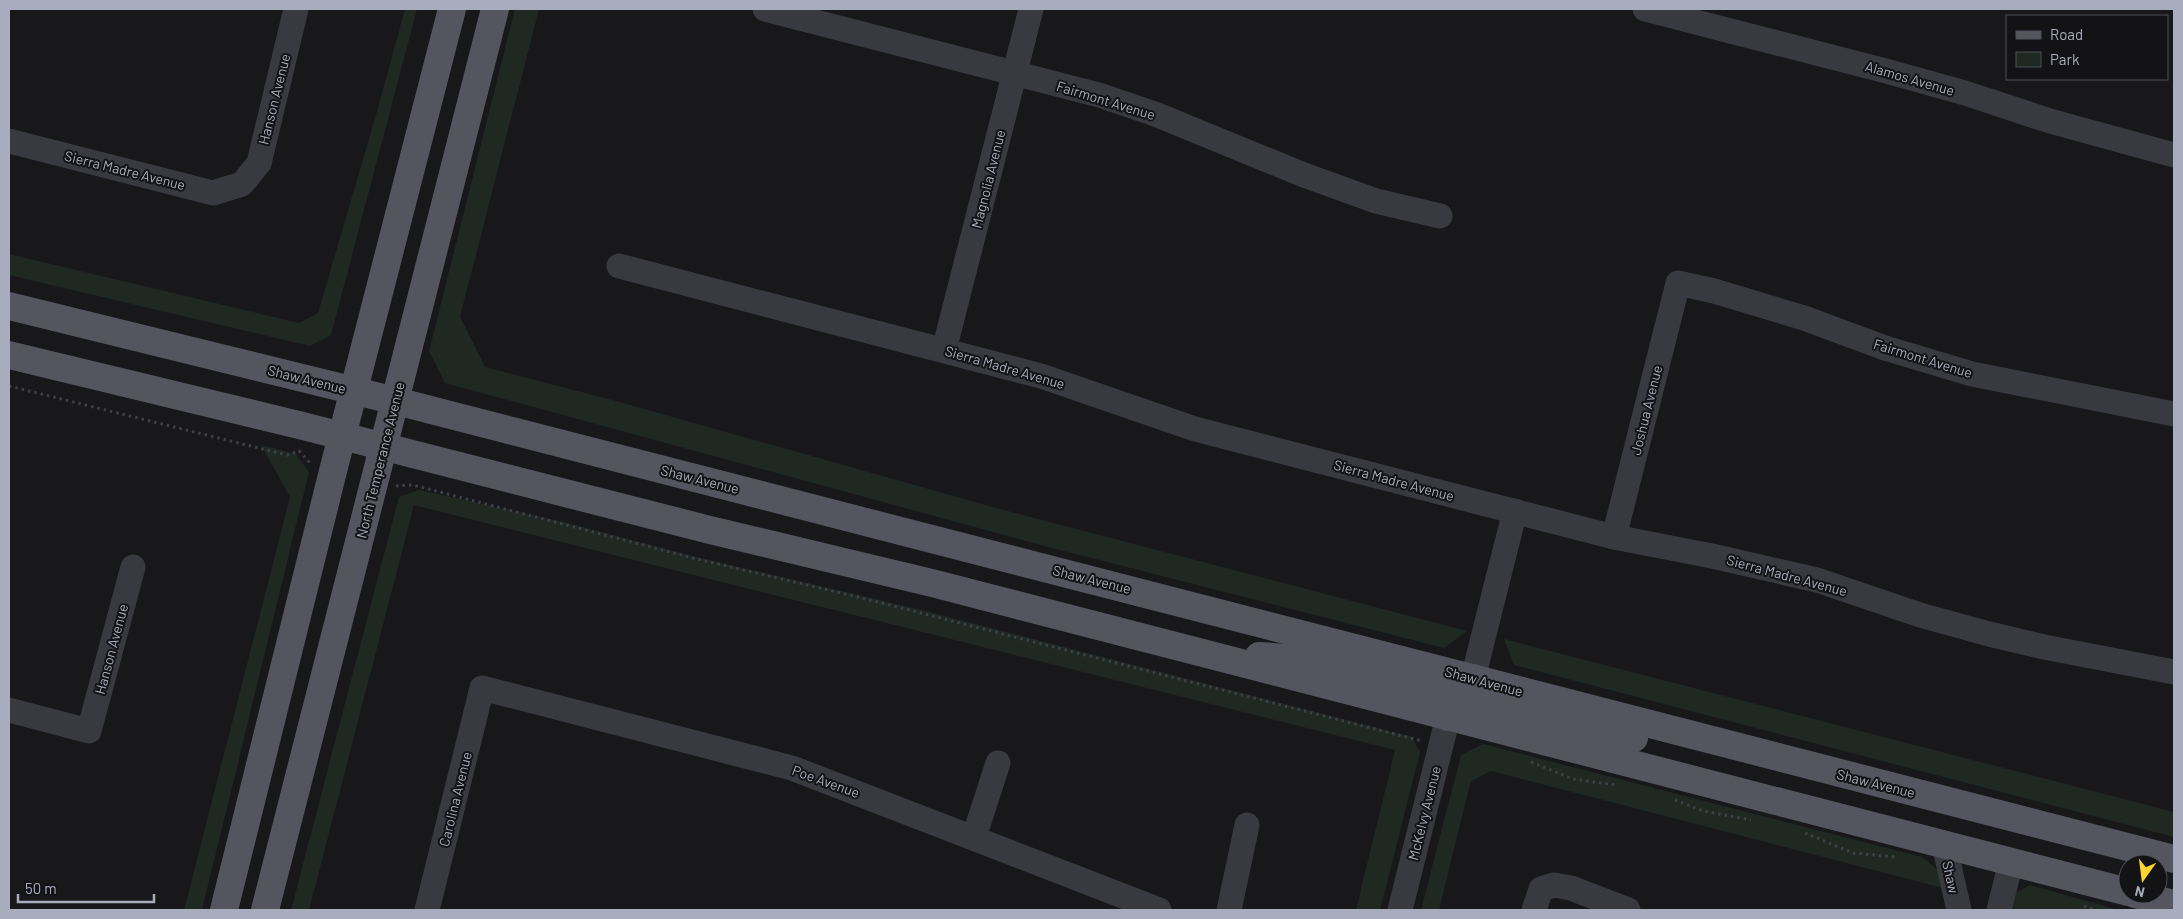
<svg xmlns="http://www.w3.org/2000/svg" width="2183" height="919" font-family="Barlow,sans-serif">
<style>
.green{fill:#1f2922}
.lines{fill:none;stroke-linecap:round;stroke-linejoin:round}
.path{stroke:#3e4047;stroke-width:3;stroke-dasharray:2.5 4;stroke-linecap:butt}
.minor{stroke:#393940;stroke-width:25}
.major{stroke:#54555f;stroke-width:28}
.labels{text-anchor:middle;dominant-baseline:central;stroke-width:4;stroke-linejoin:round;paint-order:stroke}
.street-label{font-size:14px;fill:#a9acbc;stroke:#131316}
</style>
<rect width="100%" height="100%" fill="#18181b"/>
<g class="green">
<path d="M405,9H417L331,335L310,346L9,275V254L299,323L318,313L376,115Z"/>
<path d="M515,9H539L460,317L485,367L616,401L996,508L1467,631L1444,648L1056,549L445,383L429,351Z"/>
<path d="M261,445L296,454L309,472L202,910H184L290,497Z"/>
<path d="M419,490L564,522L696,557L918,609L1412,737L1420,752L1380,910H1356L1395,750L414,505L309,910H291L399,497Z"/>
<path d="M1504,639L2174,812V837L1514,665Z"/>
<path d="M1483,744L1922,857L1937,869L1943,888L1491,771L1471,781L1439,910H1421L1461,755Z"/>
<path d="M2030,885L2118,910H2010L2013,895Z"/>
</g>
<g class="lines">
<g class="path">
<path d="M9,386L287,455L299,451L312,465"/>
<path d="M396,486L413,485L693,558L862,598L1422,741"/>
<path d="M1531,762L1573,779L1616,785"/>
<path d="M1675,800L1703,811L1751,820"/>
<path d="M1805,833L1853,853L1895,857"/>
<path d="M2084,906L2095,910"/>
</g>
<g class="minor">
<path d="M765,9L1099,95L1155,114L1304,175L1376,201L1440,216"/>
<path d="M1645,9L1886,71L1965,93L2050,121L2174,155"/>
<path d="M9,141L213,193L242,184L259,163L296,9"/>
<path d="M619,266L1041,376L1195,429L1614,537L1712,556L1817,580L1920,615L1989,634L2044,647L2174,672"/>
<path d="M944,350L1031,9"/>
<path d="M1614,537L1678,283L1714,291L1804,318L1885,348L1972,374L2174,414"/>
<path d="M1473,678L1515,511"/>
<path d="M9,710L89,731L133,567"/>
<path d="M974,837L998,763"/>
<path d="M1944,844L1959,910"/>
<path d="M427,910L482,688L792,768L1159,910"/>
<path d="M1229,910L1247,825"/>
<path d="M1400,910L1448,717"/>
<path d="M1534,910L1541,889L1554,885L1571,888L1628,910"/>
<path d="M1999,910L2011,862"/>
</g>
<g class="major">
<path d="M9,306L396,401L2174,859"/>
<path d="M9,355L299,425L710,530L932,583L2128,892"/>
<path d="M1259,656L1303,659L1432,691C1448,691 1461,688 1473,678"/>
<path d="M1448,717C1454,703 1465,701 1479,701L1634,738"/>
<path d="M2135,894L2174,904"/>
<path d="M224,910L333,471L452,9"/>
<path d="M265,910L495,9"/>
</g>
</g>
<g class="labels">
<g class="street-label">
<text transform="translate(1910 78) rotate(16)">Alamos Avenue</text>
<text transform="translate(274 99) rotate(-76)">Hanson Avenue</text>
<text transform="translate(1106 100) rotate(17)">Fairmont Avenue</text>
<text transform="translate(125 170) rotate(14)">Sierra Madre Avenue</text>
<text transform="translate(988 179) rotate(-76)">Magnolia Avenue</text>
<text transform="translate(1923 358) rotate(17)">Fairmont Avenue</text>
<text transform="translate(1005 367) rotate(16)">Sierra Madre Avenue</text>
<text transform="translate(307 379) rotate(14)">Shaw Avenue</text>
<text transform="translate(1646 410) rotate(-76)">Joshua Avenue</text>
<text transform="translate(380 460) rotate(-76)">North Temperance Avenue</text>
<text transform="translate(700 479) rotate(14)">Shaw Avenue</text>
<text transform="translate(1394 480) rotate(15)">Sierra Madre Avenue</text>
<text transform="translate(1787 575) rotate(15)">Sierra Madre Avenue</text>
<text transform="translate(1092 579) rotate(14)">Shaw Avenue</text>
<text transform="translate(111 649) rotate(-75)">Hanson Avenue</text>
<text transform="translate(1484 681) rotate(15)">Shaw Avenue</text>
<text transform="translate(826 781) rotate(20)">Poe Avenue</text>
<text transform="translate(1876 783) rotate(14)">Shaw Avenue</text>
<text transform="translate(455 799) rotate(-76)">Carolina Avenue</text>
<text transform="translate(1424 813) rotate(-76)">McKelvy Avenue</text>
<text transform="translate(1951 877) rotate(77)">Shaw</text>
</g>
</g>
<rect width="2183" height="919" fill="none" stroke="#a9acbc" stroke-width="20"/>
<rect x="2006" y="15" width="162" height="65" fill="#131316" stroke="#4f5058"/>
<rect x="2016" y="31" width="25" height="8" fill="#54555f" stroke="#4f5058"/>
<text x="2050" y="40" font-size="15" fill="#a9acbc">Road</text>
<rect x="2016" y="52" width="25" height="15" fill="#1f2922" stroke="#4f5058"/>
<text x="2050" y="65" font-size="15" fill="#a9acbc">Park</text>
<g transform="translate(2143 879) rotate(194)"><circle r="24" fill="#131316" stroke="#4f5058"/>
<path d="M0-4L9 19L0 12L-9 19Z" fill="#ffd42c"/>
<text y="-8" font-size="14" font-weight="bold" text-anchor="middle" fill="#a9acbc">N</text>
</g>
<path d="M18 894v8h136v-8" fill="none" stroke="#a9acbc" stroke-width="2.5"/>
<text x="25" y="894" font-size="15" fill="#a9acbc" stroke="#131316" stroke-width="4" paint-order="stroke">50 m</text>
</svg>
